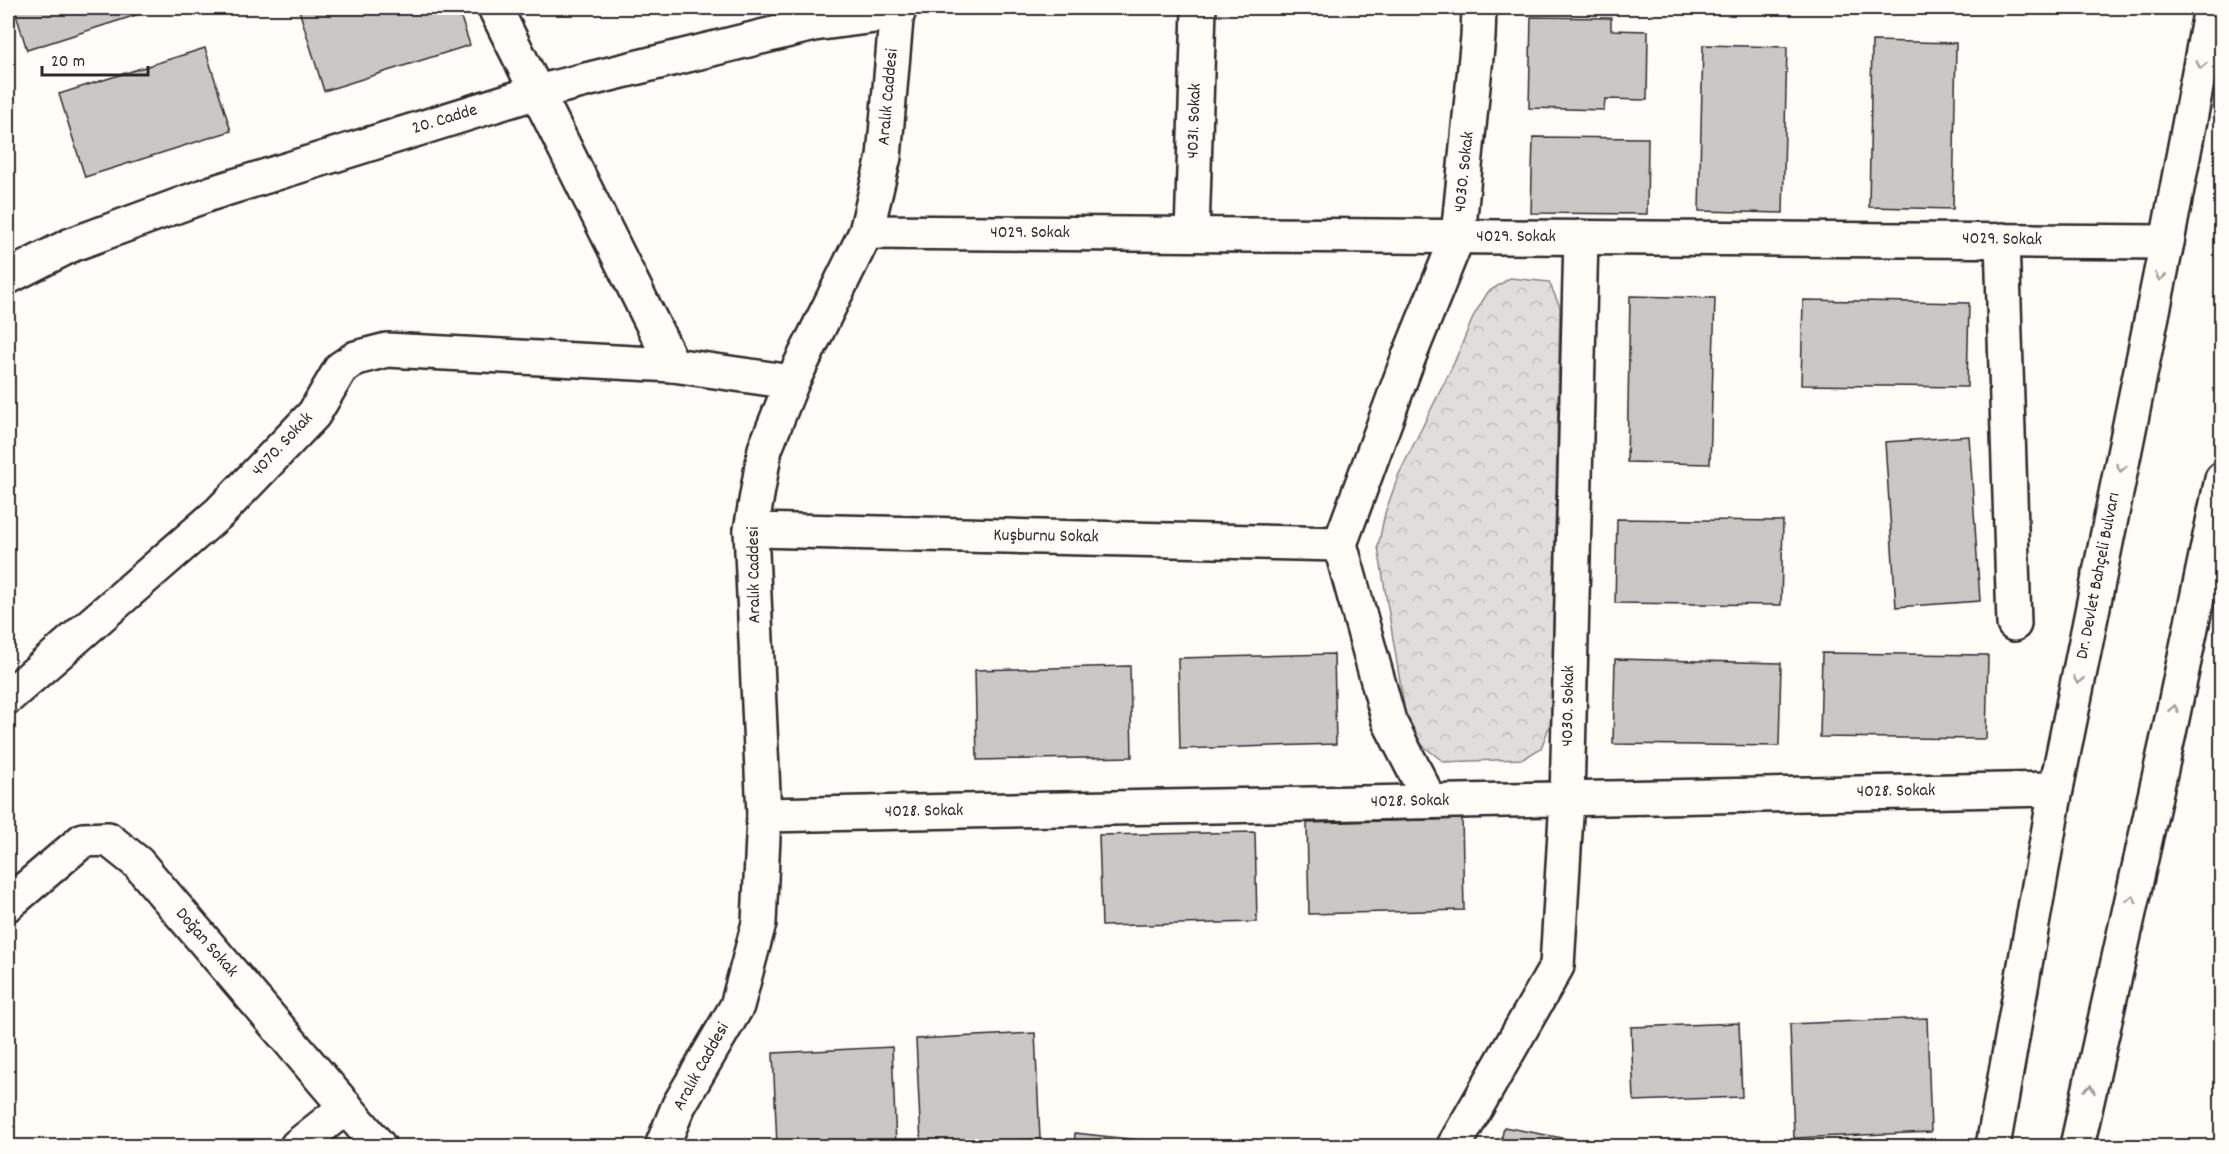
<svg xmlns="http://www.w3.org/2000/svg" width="2229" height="1154" font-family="Dekko,sans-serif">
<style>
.forest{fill:url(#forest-crowns);stroke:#858482;stroke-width:1.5}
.building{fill:#c9c8c4;stroke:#2b2b2b;stroke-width:1.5}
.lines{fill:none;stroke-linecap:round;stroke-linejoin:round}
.street-casing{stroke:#2b2b2b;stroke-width:38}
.secondary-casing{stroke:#2b2b2b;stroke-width:38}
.street{stroke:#fdfcf7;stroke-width:33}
.secondary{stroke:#fdfcf7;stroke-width:33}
.oneway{stroke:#9e9e9b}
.labels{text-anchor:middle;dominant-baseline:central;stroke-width:4.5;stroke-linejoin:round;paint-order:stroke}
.street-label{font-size:18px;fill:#2b2b2b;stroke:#fdfcf7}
</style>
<defs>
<pattern id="forest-crowns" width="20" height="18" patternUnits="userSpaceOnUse" patternTransform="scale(1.5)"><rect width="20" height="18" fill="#dfdeda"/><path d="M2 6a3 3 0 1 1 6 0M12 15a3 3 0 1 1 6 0" fill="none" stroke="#c0bfbb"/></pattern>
</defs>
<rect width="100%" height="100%" fill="#fdfcf7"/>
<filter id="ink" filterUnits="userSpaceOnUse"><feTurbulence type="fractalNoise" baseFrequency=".0167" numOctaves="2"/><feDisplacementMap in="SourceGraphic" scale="12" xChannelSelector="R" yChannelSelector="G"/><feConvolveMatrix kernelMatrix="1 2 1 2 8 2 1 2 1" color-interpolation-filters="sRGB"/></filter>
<g filter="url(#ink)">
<path class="forest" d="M1510,278L1549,282L1560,307L1551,722L1541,748L1523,759L1444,762L1422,745L1406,718L1378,547L1385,513L1399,474L1454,363L1474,315L1488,292Z"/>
<g class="building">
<path d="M14,8H158L27,50Z"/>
<path d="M308,8H458L470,45L324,91L299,10Z"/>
<path d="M1531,17L1611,18V30L1648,31L1647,100L1605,99L1604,110L1529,108Z"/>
<path d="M1872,41L1956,43L1953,209L1869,207Z"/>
<path d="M1703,45L1787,47L1783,213L1699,211Z"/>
<path d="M205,48L231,131L85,177L59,94Z"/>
<path d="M1533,137L1648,138L1647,214L1531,213Z"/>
<path d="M1630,296L1715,298L1710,464L1627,462Z"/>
<path d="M1803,300L1969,303L1967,387L1801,385Z"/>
<path d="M1969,436L1980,601L1896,607L1885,442Z"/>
<path d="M1617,519L1783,521L1781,605L1615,603Z"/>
<path d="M1822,653L1988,655L1986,739L1820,737Z"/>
<path d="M1334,654L1336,744L1180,749L1178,658Z"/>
<path d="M1615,659L1781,663L1779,746L1613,744Z"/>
<path d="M1130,666L1132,757L977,760L975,670Z"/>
<path d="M1462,819L1464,910L1309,914L1307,823Z"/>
<path d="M1255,832L1257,922L1102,926L1099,835Z"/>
<path d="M1927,1018L1931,1132L1794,1138L1790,1024Z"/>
<path d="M1739,1023L1742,1097L1634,1101L1631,1027Z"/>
<path d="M1035,1033L1040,1139L921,1144L916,1039Z"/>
<path d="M892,1047L896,1146H777L773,1053Z"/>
<path d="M1504,1127L1605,1146H1500Z"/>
<path d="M1075,1133L1193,1146H1074Z"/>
</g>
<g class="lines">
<g class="street-casing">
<g id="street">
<path d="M495,8L673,365"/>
<path d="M866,232L2167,242"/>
<path d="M1192,234L1199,8"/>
<path d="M2002,240L2014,624"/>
<path d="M751,530L1340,544"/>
<path d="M8,697L220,512L314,414L341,368L356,358L387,350L673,365L792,382"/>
<path d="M1430,801L1389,721L1340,544L1408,359L1458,236L1478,37L1479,8"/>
<path d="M764,815L2056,789"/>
<path d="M8,904L83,840L108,839L138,863L379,1146"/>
<path d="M297,1146L346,1107"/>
<path d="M1454,1146L1557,966L1567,799L1581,237"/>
</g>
</g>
<g class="secondary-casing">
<g id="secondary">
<path d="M8,277L71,245L212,193L537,92L814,24L898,13"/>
<path d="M662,1146L679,1105L737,1006L759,923L764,815L751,530L765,449L792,382L866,232L884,157L897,8"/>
<path d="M1993,1146L2056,789L2167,242L2211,8"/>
<path d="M2077,1146L2169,733L2222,479"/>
</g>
</g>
<use href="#street" class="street"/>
<use href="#secondary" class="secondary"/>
</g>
<defs><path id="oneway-chevron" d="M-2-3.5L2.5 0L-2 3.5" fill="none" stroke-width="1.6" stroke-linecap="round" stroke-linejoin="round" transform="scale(1.5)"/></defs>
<g class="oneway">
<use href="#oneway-chevron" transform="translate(2201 65) rotate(101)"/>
<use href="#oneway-chevron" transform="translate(2160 277) rotate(101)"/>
<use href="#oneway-chevron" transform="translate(2121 468) rotate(101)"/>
<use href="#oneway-chevron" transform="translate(2078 680) rotate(101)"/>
<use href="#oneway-chevron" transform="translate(2174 709) rotate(-78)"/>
<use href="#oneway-chevron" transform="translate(2132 899) rotate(-78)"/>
<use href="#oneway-chevron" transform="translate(2090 1089) rotate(-78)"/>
</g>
</g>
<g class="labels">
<g class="street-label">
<text transform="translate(889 97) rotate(-85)">Aralık Caddesi</text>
<text transform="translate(445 120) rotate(-17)">20. Cadde</text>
<text transform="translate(1195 121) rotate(-88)">4031. Sokak</text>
<text transform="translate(1465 172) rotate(-84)">4030. Sokak</text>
<text x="1030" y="233">4029. Sokak</text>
<text x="1516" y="237">4029. Sokak</text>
<text transform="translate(2002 240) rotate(1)">4029. Sokak</text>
<text transform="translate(283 445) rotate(-47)">4070. Sokak</text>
<text transform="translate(1046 537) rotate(1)">Kuşburnu Sokak</text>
<text transform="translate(755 575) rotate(-91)">Aralık Caddesi</text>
<text transform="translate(2099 576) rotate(-79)">Dr. Devlet Bahçeli Bulvarı</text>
<text transform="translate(1569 706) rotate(-89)">4030. Sokak</text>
<text transform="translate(1896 792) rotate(-1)">4028. Sokak</text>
<text transform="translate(1410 802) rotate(-1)">4028. Sokak</text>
<text transform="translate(924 812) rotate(-1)">4028. Sokak</text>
<text transform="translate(206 943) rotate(49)">Doğan Sokak</text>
<text transform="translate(702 1067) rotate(-61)">Aralık Caddesi</text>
</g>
</g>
<rect width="2229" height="1154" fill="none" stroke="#fdfcf7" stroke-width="30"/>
<rect x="15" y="15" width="2199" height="1124" fill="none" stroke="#2b2b2b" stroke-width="2" filter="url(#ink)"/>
<path d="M42 66v9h106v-9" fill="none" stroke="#2b2b2b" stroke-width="3"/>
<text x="51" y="66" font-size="18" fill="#2b2b2b" stroke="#fdfcf7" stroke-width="4.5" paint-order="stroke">20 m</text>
</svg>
